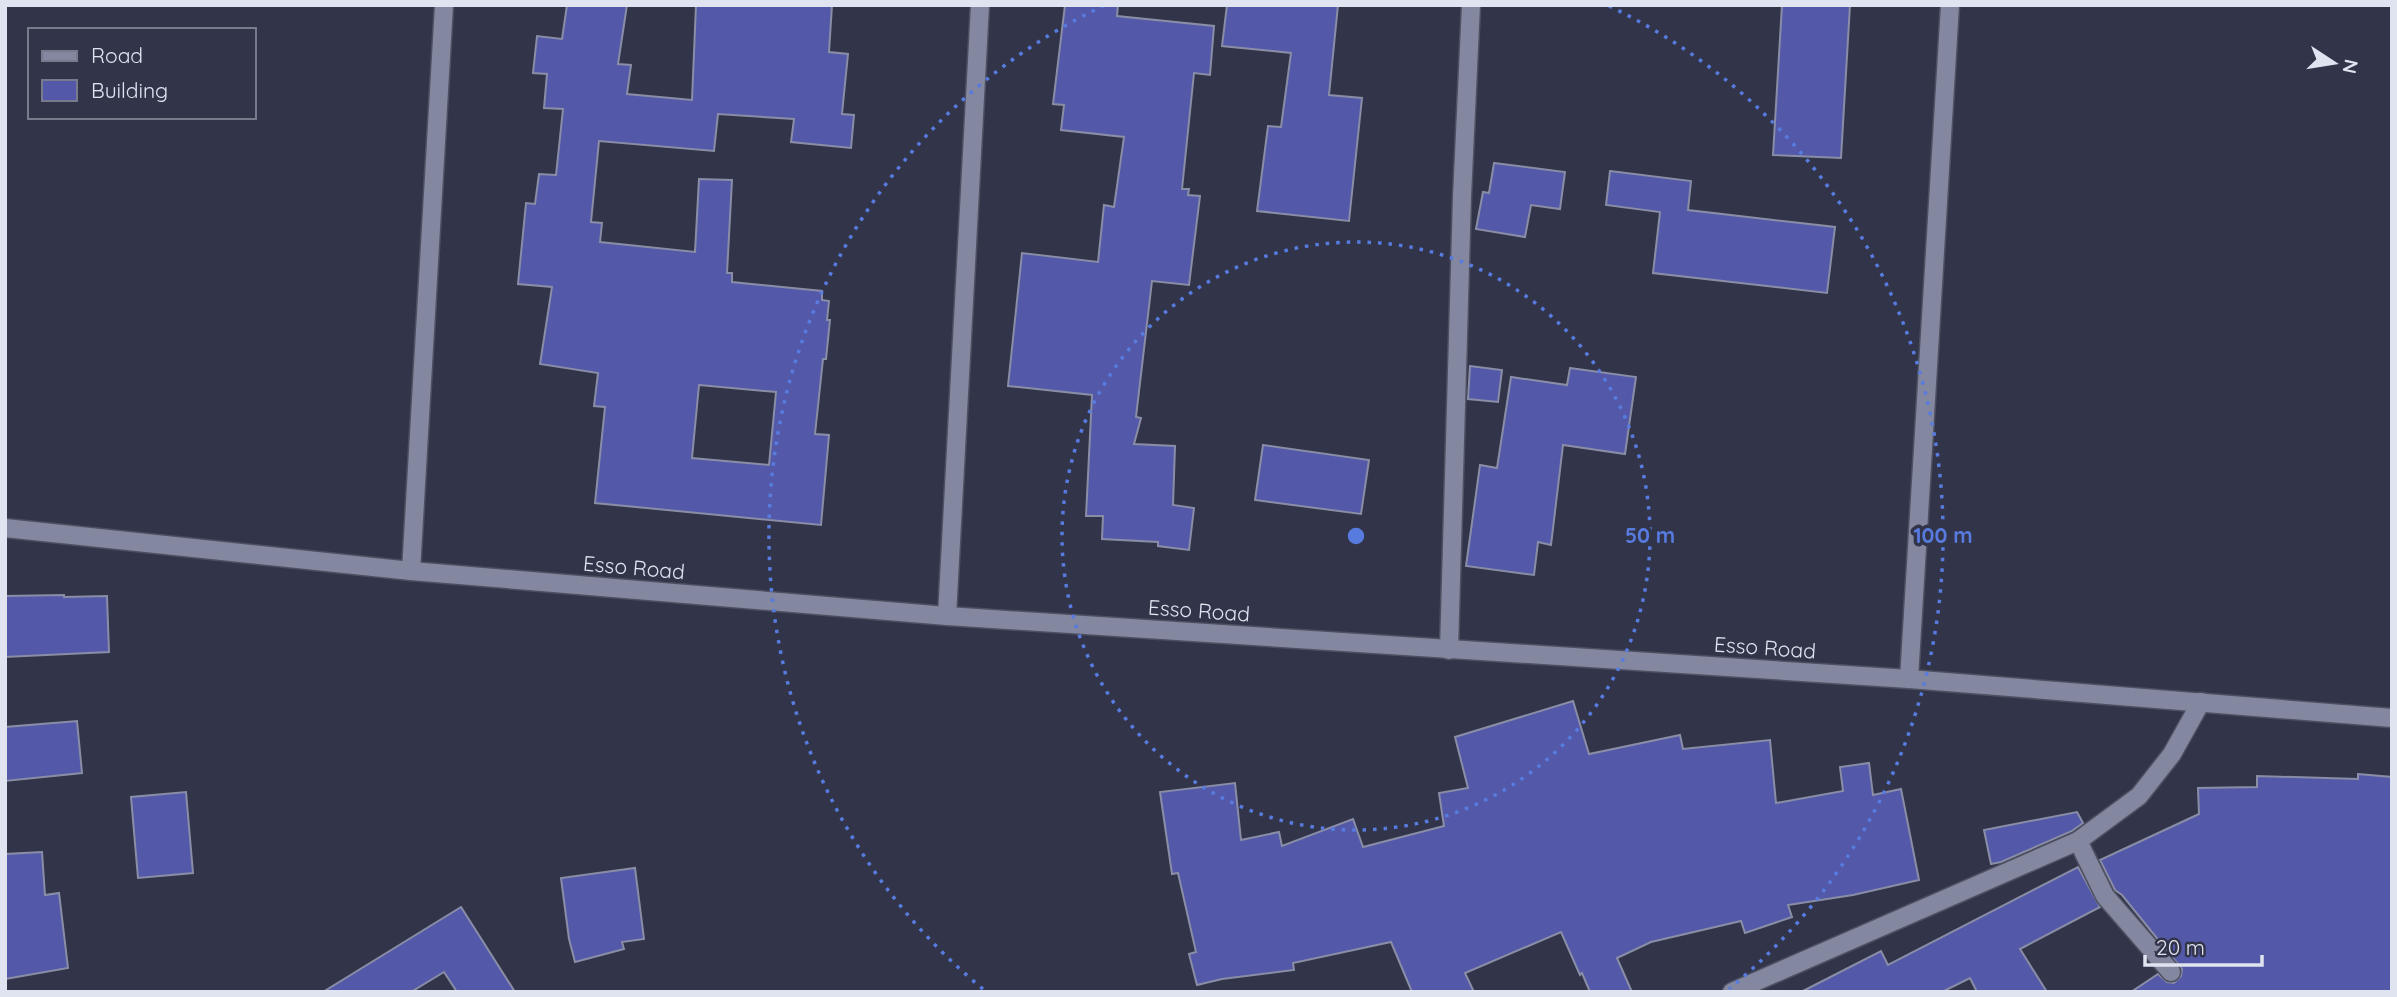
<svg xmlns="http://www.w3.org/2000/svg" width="2397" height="997" font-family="Quicksand,sans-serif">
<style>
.building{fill:#5359a8;stroke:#898da6;stroke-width:2;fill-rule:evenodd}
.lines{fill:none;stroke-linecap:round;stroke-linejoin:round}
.service-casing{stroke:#4d5061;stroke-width:21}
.minor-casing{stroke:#4d5061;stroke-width:21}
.tertiary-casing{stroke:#4d5061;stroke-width:21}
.service{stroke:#83879f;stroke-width:18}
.minor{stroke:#83879f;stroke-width:18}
.tertiary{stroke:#83879f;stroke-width:18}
.ring{fill:none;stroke:#587bdf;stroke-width:3.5;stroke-dasharray:3.5 7}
.labels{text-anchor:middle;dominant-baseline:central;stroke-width:7;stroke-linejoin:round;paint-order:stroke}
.street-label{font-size:21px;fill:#e0e3f0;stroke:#32354a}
.centre{fill:#587bdf;stroke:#32354a;stroke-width:3.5}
.ring-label{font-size:21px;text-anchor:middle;font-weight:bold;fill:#587bdf;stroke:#32354a;stroke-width:7;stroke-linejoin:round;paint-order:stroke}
</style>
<rect width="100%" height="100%" fill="#32354a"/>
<g class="building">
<path d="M567,5H627L618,64L631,65L627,94L692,100L696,5H832L829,52L848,54L842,114L854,115L851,148L791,142L794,119L718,114L714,151L599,141L591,222L602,223L600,242L695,252L699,179L732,180L727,273H732V282L822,291V300L829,301L827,320H830L826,359H823L815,434L829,435L821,525L595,503L605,407L594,406L598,373L540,364L552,287L518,284L526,203L535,204L539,174L556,175L563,109L544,108L547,74L533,73L537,36L562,39ZM699,385L776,392L769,465L692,458Z"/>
<path d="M1065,5H1118L1117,16L1214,26L1210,75L1194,73L1182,189H1189L1188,195L1200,196L1189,285L1152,281L1136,417L1141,418L1134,444L1175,446L1173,505L1194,508L1189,550L1158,546V542L1102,539L1103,516H1086L1092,395L1008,386L1022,253L1098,262L1104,205L1114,207L1124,137L1061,130L1064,105L1053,104Z"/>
<path d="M1227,5H1338L1329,95L1362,98L1349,221L1257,211L1268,126L1281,127L1291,53L1222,46Z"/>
<path d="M1782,5H1850L1841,158L1773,155Z"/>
<path d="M1494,163L1565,172L1560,209L1531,205L1525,237L1476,229L1483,192L1489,193Z"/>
<path d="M1610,171L1691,181L1688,210L1835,227L1827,293L1653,273L1660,212L1606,205Z"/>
<path d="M1470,366L1502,370L1498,402L1468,399Z"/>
<path d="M1570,368L1636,377L1625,454L1563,445L1551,545L1538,542L1534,575L1466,566L1480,465L1497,468L1511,377L1567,385Z"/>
<path d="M1263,445L1369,460L1361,514L1255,500Z"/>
<path d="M64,595V597L107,596L109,652L5,657V596Z"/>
<path d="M1573,701L1589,754L1680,735L1683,749L1770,740L1776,803L1843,791L1840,767L1869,763L1873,795L1901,789L1919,880L1853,895L1788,905L1792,917L1745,933L1741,921L1651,942L1617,958L1632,992H1590L1582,973L1580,975L1561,932L1465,973L1474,992H1412L1391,942L1293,963L1294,970L1222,979L1197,985L1189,954L1196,952L1178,873L1172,874L1160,792L1235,783L1241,840L1279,832L1282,846L1353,819L1363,847L1444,826L1439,793L1468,788L1455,737Z"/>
<path d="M77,721L82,773L5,781V727Z"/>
<path d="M2358,774L2392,777V992H2131L2158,974L2167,982L2174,983L2181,976L2182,969L2122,895L2115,890L2100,860L2199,814L2198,788L2257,787V776L2358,779Z"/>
<path d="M186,792L193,873L138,878L131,797Z"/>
<path d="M2077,812L2083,823L2072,831L2001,862L1991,864L1984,830Z"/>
<path d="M42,852L45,895L59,893L68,968L5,979V854Z"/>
<path d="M2078,867L2100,907L2020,949L2047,992H1977L1970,978L1942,992H1801L1881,951L1888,965Z"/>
<path d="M635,868L644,939L622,942L624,949L575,962L569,939L561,878Z"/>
<path d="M461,907L515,992H457L444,972L411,992H323Z"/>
</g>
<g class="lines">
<g class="service-casing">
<path id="service" d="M2078,841L2105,896L2171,972"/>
</g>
<g class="minor-casing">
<g id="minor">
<path d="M411,571L444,5"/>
<path d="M947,616L980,5"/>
<path d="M1449,650L1462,197L1471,5"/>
<path d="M1909,679L1950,5"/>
<path d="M1732,992L2078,841L2139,796L2172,754L2201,702"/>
</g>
</g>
<g class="tertiary-casing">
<path id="tertiary" d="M5,528L411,571L947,616L1909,679L2392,718"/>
</g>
<use href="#service" class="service"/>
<use href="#minor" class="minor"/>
<use href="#tertiary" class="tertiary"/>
</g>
<g class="ring">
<circle cx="1356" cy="536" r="294"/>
<path d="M983 989A587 587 0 0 1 1103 6M1609 6A587 587 0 0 1 1729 989"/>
</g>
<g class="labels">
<g class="street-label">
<text transform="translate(634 567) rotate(5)">Esso Road</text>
<text transform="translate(1199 610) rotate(4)">Esso Road</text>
<text transform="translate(1765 647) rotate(4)">Esso Road</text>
</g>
</g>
<circle cx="1356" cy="536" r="10" class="centre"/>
<g class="ring-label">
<text x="1650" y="543">50 m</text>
<text x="1943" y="543">100 m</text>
</g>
<rect width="2397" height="997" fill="none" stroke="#e0e3f0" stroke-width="14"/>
<rect x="28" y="28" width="228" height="91" fill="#32354a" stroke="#787b8c" stroke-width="2"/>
<rect x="42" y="51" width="35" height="10" fill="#83879f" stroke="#787b8c" stroke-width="2"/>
<text x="91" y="63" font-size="21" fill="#e0e3f0">Road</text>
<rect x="42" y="80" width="35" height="21" fill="#5359a8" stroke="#787b8c" stroke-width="2"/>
<text x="91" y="98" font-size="21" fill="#e0e3f0">Building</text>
<g transform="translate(2334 63) rotate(102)" stroke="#32354a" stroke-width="5" paint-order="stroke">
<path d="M0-5L12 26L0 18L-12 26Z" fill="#e0e3f0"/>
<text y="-10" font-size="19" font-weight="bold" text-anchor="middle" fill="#e0e3f0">N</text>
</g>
<path d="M2145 955v10h117v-10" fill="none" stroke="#e0e3f0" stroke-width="3.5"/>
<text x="2156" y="955" font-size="21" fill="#e0e3f0" stroke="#32354a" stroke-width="5" paint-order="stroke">20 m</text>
</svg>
